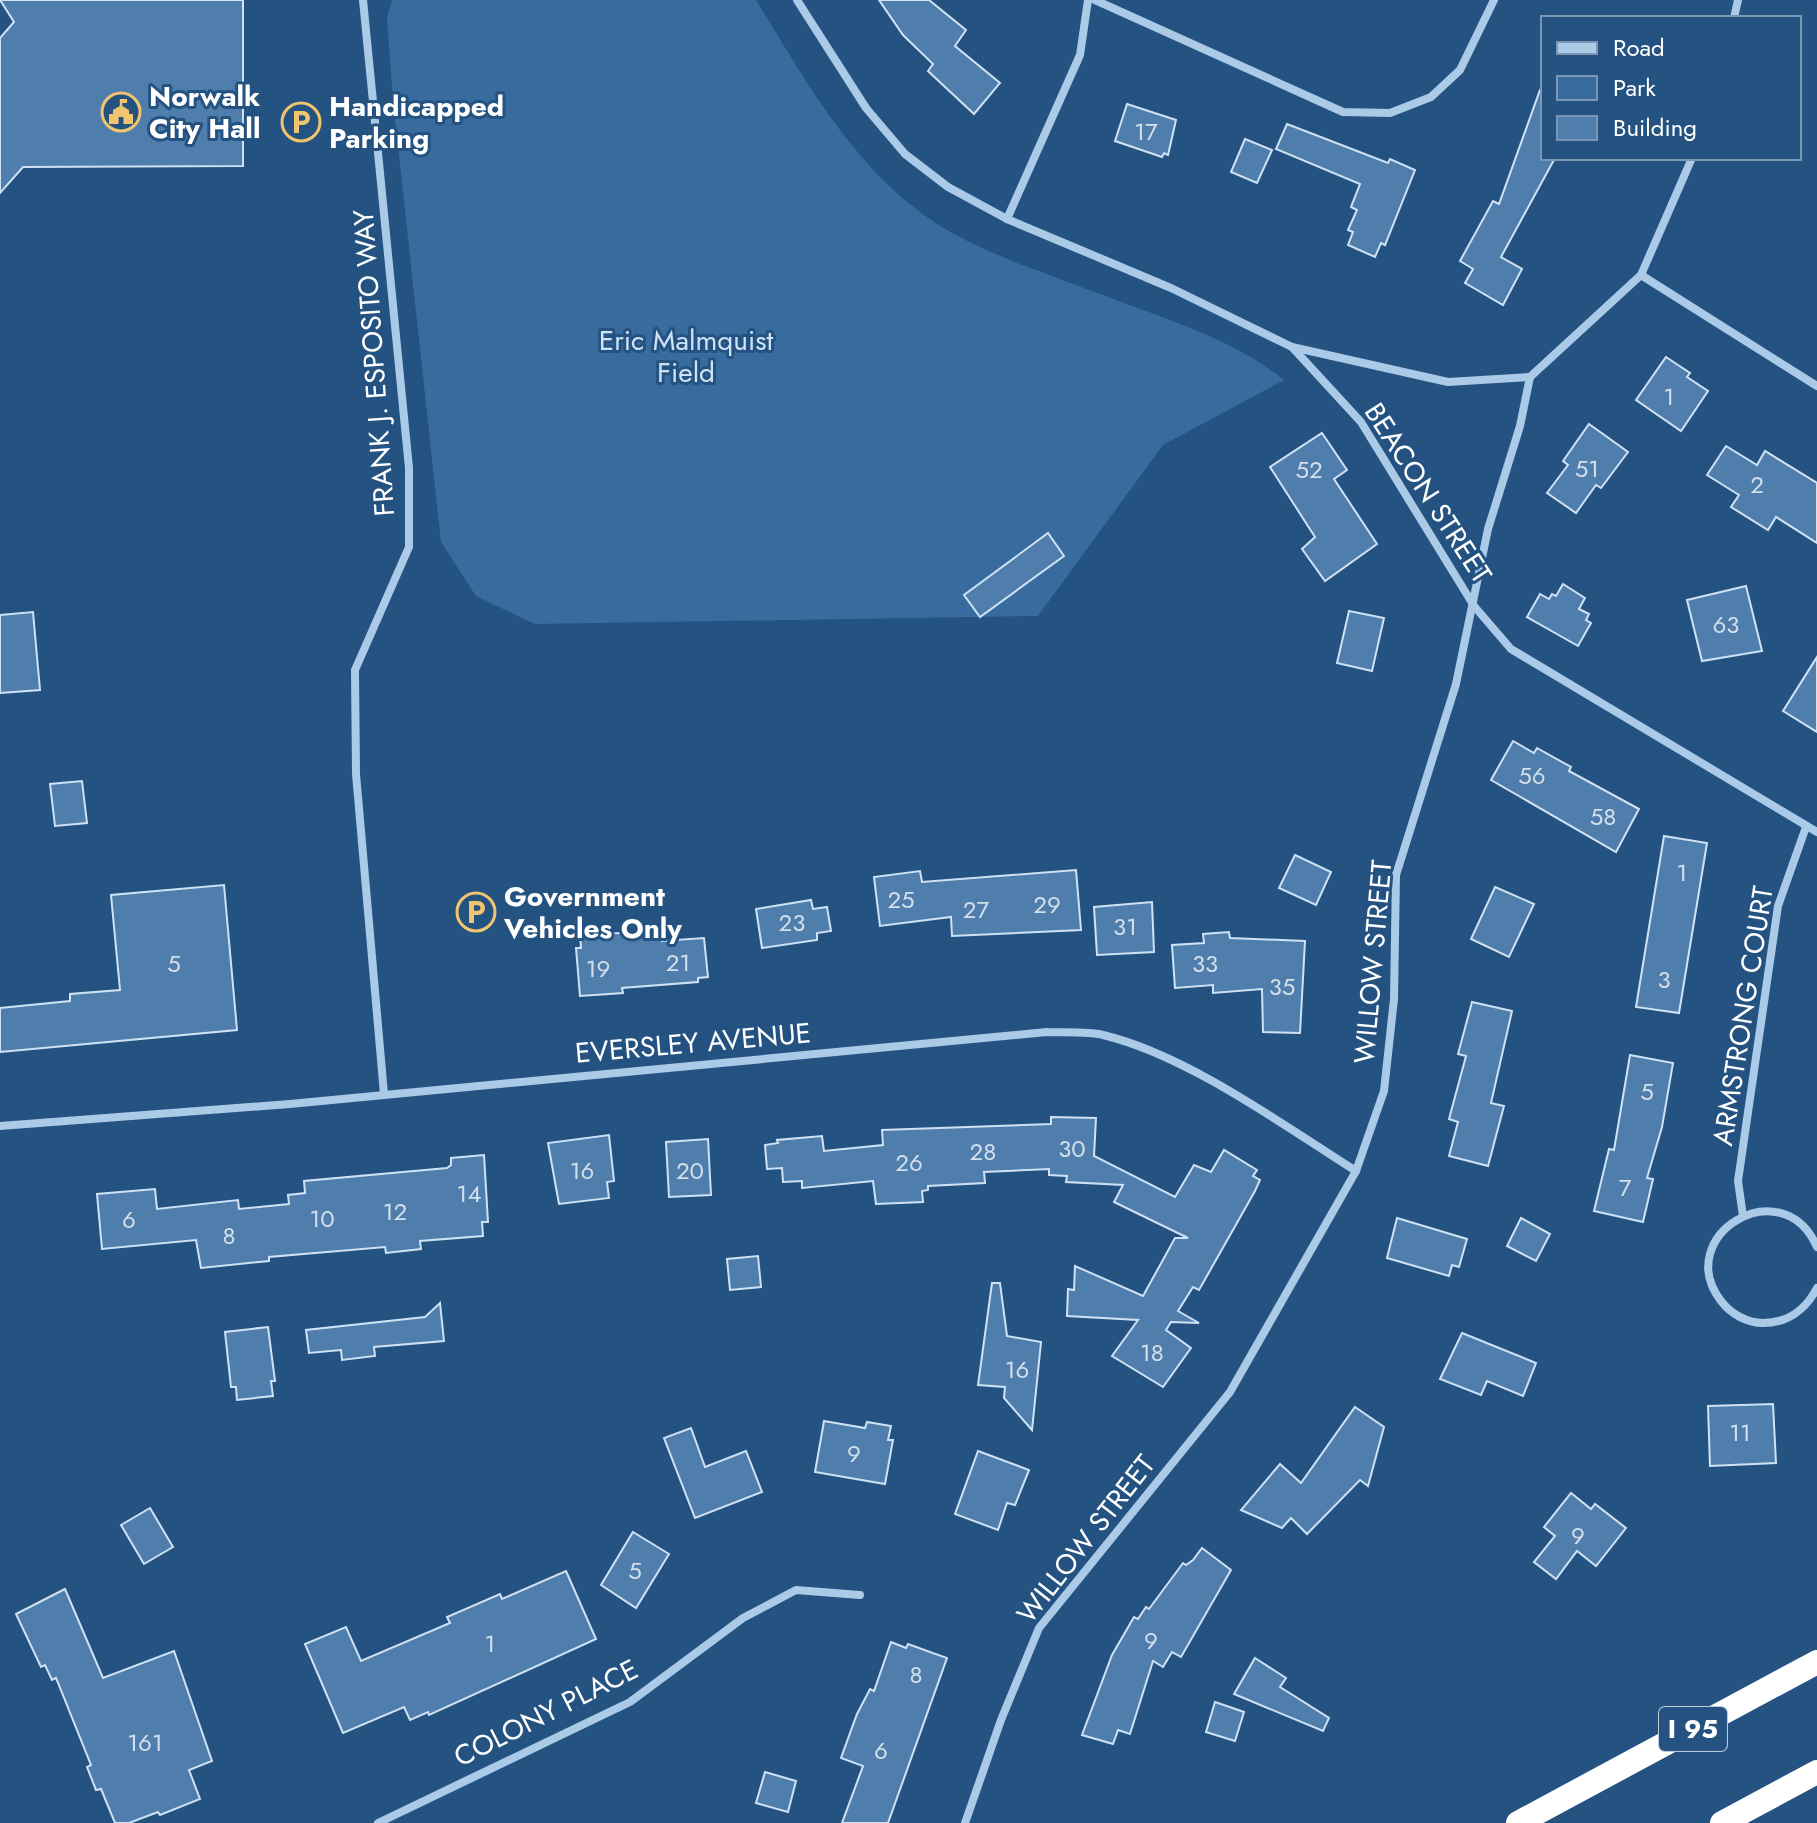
<svg xmlns="http://www.w3.org/2000/svg" width="1817" height="1823" font-family="Jost,sans-serif">
<style>
.green{fill:#386c9f}
.building{fill:#507eac;stroke:#cfe2f5;stroke-width:2}
.lines{fill:none;stroke-linecap:round;stroke-linejoin:round}
.street{stroke:#abcae7;stroke-width:8}
.highway{stroke:#fff;stroke-width:24}
.labels{text-anchor:middle;dominant-baseline:central;stroke-width:6;stroke-linejoin:round;paint-order:stroke}
.number-label{font-size:24px;fill:#d3dfea}
.shield{fill:#245281;stroke:#bdcbd9;stroke-width:2}
.shield-label{font-size:26px;font-weight:bold;fill:#fff}
.poi-label{font-size:28px;font-weight:bold;fill:#fff;stroke:#245281;text-anchor:start}
.park-label{font-size:28px;fill:#cfe2f5;stroke:#245281}
.street-label{font-size:28px;fill:#fff;stroke:#245281}
</style>
<rect width="100%" height="100%" fill="#245281"/>
<path class="green" d="M392,0H756C805,80 854,169 934,222C987,256 1050,274 1108,297C1168,320 1233,339 1284,380L1163,445L1038,616L535,624L476,596L441,542L393,100L387,18Z"/>
<g class="building">
<path d="M0,0H243V166L23,167L0,193V38L14,22Z"/>
<path d="M879,0H929L966,30L955,46L1000,83L974,114L928,71L933,64L903,35Z"/>
<path d="M1540,90L1543,91V158H1555L1501,257L1522,269L1503,305L1465,283L1473,269L1460,261L1493,201L1499,204Z"/>
<path d="M1127,104L1176,120L1168,155L1164,153L1162,157L1115,141Z"/>
<path d="M1287,124L1388,163L1390,159L1415,170L1385,245L1381,243L1375,257L1348,245L1353,232L1348,230L1357,210L1351,207L1360,184L1276,149Z"/>
<path d="M1245,139L1272,150L1257,183L1231,172Z"/>
<path d="M1666,357L1690,373L1687,377L1708,391L1681,431L1636,400Z"/>
<path d="M1589,424L1628,452L1601,488L1596,485L1576,513L1547,493L1568,465L1563,461Z"/>
<path d="M1322,433L1347,470L1334,479L1377,544L1325,581L1302,549L1315,537L1270,467Z"/>
<path d="M1726,446L1757,465L1765,451L1817,483V543L1776,517L1768,530L1731,507L1739,495L1707,475Z"/>
<path d="M1048,533L1064,556L980,617L964,595Z"/>
<path d="M1563,584L1585,598L1579,609L1589,614L1586,620L1591,623L1578,646L1527,617L1540,594L1549,599L1552,594L1556,596Z"/>
<path d="M1746,586L1762,651L1702,661L1687,600Z"/>
<path d="M1349,611L1384,618L1372,671L1337,663Z"/>
<path d="M33,612L40,690L0,693V615Z"/>
<path d="M1817,657V732L1783,711Z"/>
<path d="M1513,741L1534,753L1537,748L1571,767L1569,771L1639,809L1616,852L1491,780Z"/>
<path d="M82,781L87,823L55,826L50,784Z"/>
<path d="M1664,836L1707,843L1679,1013L1636,1007Z"/>
<path d="M1295,855L1331,872L1316,905L1279,888Z"/>
<path d="M1076,870L1081,930L952,936L951,917L880,926L874,877L920,871L922,882Z"/>
<path d="M224,885L237,1030L0,1052V1008L70,1001V994L120,990L111,895Z"/>
<path d="M1495,887L1534,904L1509,957L1471,939Z"/>
<path d="M811,900L813,909L827,907L831,931L817,933V940L762,948L756,909Z"/>
<path d="M1152,902L1154,952L1097,955L1094,907Z"/>
<path d="M661,931L662,941L704,938L708,977L698,978V982L622,988L623,993L580,996L576,948H581L580,935Z"/>
<path d="M1229,932L1230,938L1305,941L1300,1033L1263,1032L1262,989L1213,993V985L1175,988L1172,945L1204,943L1203,934Z"/>
<path d="M1472,1002L1512,1011L1491,1103L1504,1106L1488,1166L1449,1156L1458,1122L1449,1119L1466,1056L1458,1054Z"/>
<path d="M1630,1055L1673,1063L1662,1127L1647,1178L1653,1179L1643,1222L1594,1211L1609,1149L1614,1150Z"/>
<path d="M1051,1117L1096,1118L1094,1156L1175,1197L1194,1165L1211,1172L1224,1150L1257,1170L1253,1176L1260,1180L1255,1191L1199,1290L1193,1287L1178,1311L1199,1323L1171,1322L1166,1330L1191,1348L1163,1387L1112,1356L1138,1320L1067,1316L1068,1289L1074,1290L1075,1266L1143,1296L1175,1238H1188L1114,1202L1123,1185L1066,1182L1067,1176L1049,1175V1169L984,1172L985,1183L928,1186V1190L922,1191L923,1202L876,1204L873,1181L802,1188V1181L783,1182L782,1168L767,1169L765,1145L778,1143L777,1140L822,1136L824,1151L883,1145L882,1130L1051,1124Z"/>
<path d="M609,1135L614,1181L607,1182L609,1198L559,1204L548,1143Z"/>
<path d="M708,1139L711,1195L669,1197L666,1142Z"/>
<path d="M484,1155L488,1222H482L483,1236L420,1241L421,1249L386,1253L385,1247L269,1257V1261L201,1268L196,1240L102,1249L97,1194L155,1189L157,1209L238,1200L239,1209L289,1204L288,1195L305,1193L304,1181L447,1168L451,1165V1158Z"/>
<path d="M1397,1218L1467,1239L1459,1267L1452,1265L1449,1276L1387,1258Z"/>
<path d="M1521,1218L1550,1234L1536,1261L1507,1246Z"/>
<path d="M758,1256L761,1287L730,1290L727,1259Z"/>
<path d="M992,1283H1000L1007,1336L1041,1342L1032,1430L1004,1398L1005,1387L978,1385Z"/>
<path d="M440,1303L444,1341L374,1347L375,1356L342,1360L341,1350L309,1353L306,1330L425,1317Z"/>
<path d="M268,1327L275,1381H271L273,1396L237,1400L236,1387H231L225,1332Z"/>
<path d="M1462,1333L1536,1363L1523,1396L1487,1381L1481,1395L1440,1379Z"/>
<path d="M1773,1404L1776,1463L1710,1466L1708,1406Z"/>
<path d="M1355,1407L1384,1427L1368,1486L1360,1480L1307,1534L1291,1518L1282,1528L1241,1510L1280,1464L1301,1483Z"/>
<path d="M824,1421L865,1428L867,1422L891,1426L888,1440H893L885,1484L815,1472Z"/>
<path d="M691,1428L705,1467L746,1451L762,1492L695,1518L664,1438Z"/>
<path d="M978,1451L1029,1470L1015,1505L1007,1503L998,1530L955,1514Z"/>
<path d="M1571,1493L1591,1509L1595,1504L1626,1528L1596,1566L1577,1551L1556,1579L1534,1562L1555,1536L1544,1527Z"/>
<path d="M150,1508L173,1547L144,1564L121,1525Z"/>
<path d="M633,1532L669,1554L636,1608L601,1585Z"/>
<path d="M1202,1548L1231,1570L1181,1657L1172,1652L1163,1667L1153,1661L1130,1734L1118,1730L1113,1744L1082,1735L1112,1655L1134,1617L1138,1619L1146,1607L1149,1609L1183,1563L1186,1565L1193,1560Z"/>
<path d="M566,1571L596,1639L429,1715L428,1712L410,1720L404,1707L343,1733L305,1644L346,1627L361,1661L450,1623L447,1617L500,1594L502,1599Z"/>
<path d="M65,1589L103,1678L174,1651L212,1761L189,1770L200,1799L160,1815L158,1812L129,1823H115L101,1789L96,1790L87,1767L91,1765L56,1678L52,1680L45,1665L41,1667L16,1614Z"/>
<path d="M891,1642L906,1648L908,1644L947,1658L888,1823H842L863,1766L841,1758L857,1714L870,1689L874,1691Z"/>
<path d="M1255,1658L1286,1678L1280,1687L1329,1718L1323,1731L1234,1694Z"/>
<path d="M1215,1702L1244,1712L1235,1741L1206,1732Z"/>
<path d="M765,1772L796,1781L788,1812L756,1803Z"/>
</g>
<g class="lines">
<g class="street">
<path d="M363,0L409,468V547L355,670L356,774L384,1094"/>
<path d="M797,0L866,108L905,154L948,187L1007,219L1171,288L1292,347L1361,422L1474,606L1511,649L1817,832"/>
<path d="M1095,0L1343,112L1390,113L1431,97L1460,70L1494,0"/>
<path d="M1734,18L1738,0"/>
<path d="M1007,219L1080,55L1088,0"/>
<path d="M1641,275L1817,386"/>
<path d="M1292,347L1448,382L1530,377"/>
<path d="M0,1126L290,1104L1047,1032C1065,1033 1086,1031 1103,1035C1187,1055 1283,1125 1356,1171"/>
<path d="M1743,1216L1738,1181L1778,906L1806,827"/>
<path d="M1817,1247C1782,1168 1671,1236 1721,1301C1731,1314 1747,1323 1763,1323C1788,1323 1806,1309 1817,1288"/>
<path d="M378,1823L630,1702L743,1618L796,1590L860,1595"/>
<path d="M965,1823L1001,1720L1039,1628L1230,1392L1356,1171L1384,1091L1394,999L1396,875L1456,684L1488,529L1520,426L1530,377L1641,275L1692,158"/>
</g>
<g class="highway">
<path d="M1518,1823L1817,1662"/>
<path d="M1722,1823L1817,1772"/>
</g>
</g>
<defs>
<g id="civic-ring" transform="scale(2)"><circle r="9.5" fill="#245281" stroke="#f1c46f" stroke-width="1.5"/><path d="M-.6-6.5H3V-4.5H.6V-3L4-1V1h2V6H-6V1h2V-1L-.6-3ZM-1.2 2.5V6h2.4V2.5Z" fill="#f1c46f"/></g>
<g id="parking-ring" transform="scale(2)"><circle r="9.5" fill="#245281" stroke="#f1c46f" stroke-width="1.5"/><path d="M-3.5-5.5H1a3.5 3.5 0 0 1 0 7H-1V5.5H-3.5ZM-1-3.4V-.6H.8a1.4 1.4 0 0 0 0-2.8Z" fill="#f1c46f"/></g>
</defs>
<g fill-rule="evenodd">
<use href="#civic-ring" x="121" y="112"/>
<use href="#parking-ring" x="301" y="122"/>
<use href="#parking-ring" x="476" y="912"/>
</g>
<g class="labels">
<g class="number-label">
<text x="1146" y="131">17</text>
<text x="1669" y="396">1</text>
<text x="1587" y="468">51</text>
<text x="1309" y="469">52</text>
<text x="1757" y="484">2</text>
<text x="1726" y="624">63</text>
<text x="1532" y="775">56</text>
<text x="1603" y="816">58</text>
<text x="1682" y="872">1</text>
<text x="901" y="899">25</text>
<text x="1047" y="904">29</text>
<text x="976" y="909">27</text>
<text x="792" y="922">23</text>
<text x="1125" y="926">31</text>
<text x="678" y="962">21</text>
<text x="174" y="963">5</text>
<text x="1205" y="963">33</text>
<text x="598" y="968">19</text>
<text x="1664" y="979">3</text>
<text x="1282" y="986">35</text>
<text x="1647" y="1091">5</text>
<text x="1072" y="1148">30</text>
<text x="983" y="1151">28</text>
<text x="909" y="1162">26</text>
<text x="582" y="1170">16</text>
<text x="690" y="1170">20</text>
<text x="1625" y="1187">7</text>
<text x="469" y="1193">14</text>
<text x="395" y="1211">12</text>
<text x="322" y="1218">10</text>
<text x="129" y="1219">6</text>
<text x="229" y="1235">8</text>
<text x="1152" y="1352">18</text>
<text x="1017" y="1369">16</text>
<text x="1740" y="1432">11</text>
<text x="854" y="1453">9</text>
<text x="1578" y="1535">9</text>
<text x="635" y="1570">5</text>
<text x="1151" y="1640">9</text>
<text x="490" y="1643">1</text>
<text x="916" y="1674">8</text>
<text x="145" y="1742">161</text>
<text x="881" y="1750">6</text>
</g>
<rect class="shield" x="1659" y="1707" width="68" height="44" rx="6"/>
<g class="shield-label">
<text x="1693" y="1729">I 95</text>
</g>
<g class="poi-label">
<text x="149" y="96">Norwalk<tspan x="149" dy="32">City Hall</tspan></text>
<text x="329" y="106">Handicapped<tspan x="329" dy="32">Parking</tspan></text>
<text x="504" y="896">Government<tspan x="504" dy="32">Vehicles Only</tspan></text>
</g>
<g class="park-label">
<text x="686" y="340">Eric Malmquist<tspan x="686" dy="32">Field</tspan></text>
</g>
<g class="street-label">
<text transform="translate(374 363) rotate(-94)">FRANK J. ESPOSITO WAY</text>
<text transform="translate(1428 493) rotate(57)">BEACON STREET</text>
<text transform="translate(1373 962) rotate(-85)">WILLOW STREET</text>
<text transform="translate(1743 1016) rotate(-81)">ARMSTRONG COURT</text>
<text transform="translate(693 1043) rotate(-5)">EVERSLEY AVENUE</text>
<text transform="translate(1086 1539) rotate(-52)">WILLOW STREET</text>
<text transform="translate(546 1713) rotate(-27)">COLONY PLACE</text>
</g>
</g>
<rect x="1541" y="16" width="260" height="144" fill="#245281" stroke="#7c97b3" stroke-width="2"/>
<rect x="1557" y="42" width="40" height="12" fill="#abcae7" stroke="#7c97b3" stroke-width="2"/>
<text x="1613" y="56" font-size="24" fill="#ffffff">Road</text>
<rect x="1557" y="76" width="40" height="24" fill="#386c9f" stroke="#7c97b3" stroke-width="2"/>
<text x="1613" y="96" font-size="24" fill="#ffffff">Park</text>
<rect x="1557" y="116" width="40" height="24" fill="#507eac" stroke="#7c97b3" stroke-width="2"/>
<text x="1613" y="136" font-size="24" fill="#ffffff">Building</text>
</svg>
